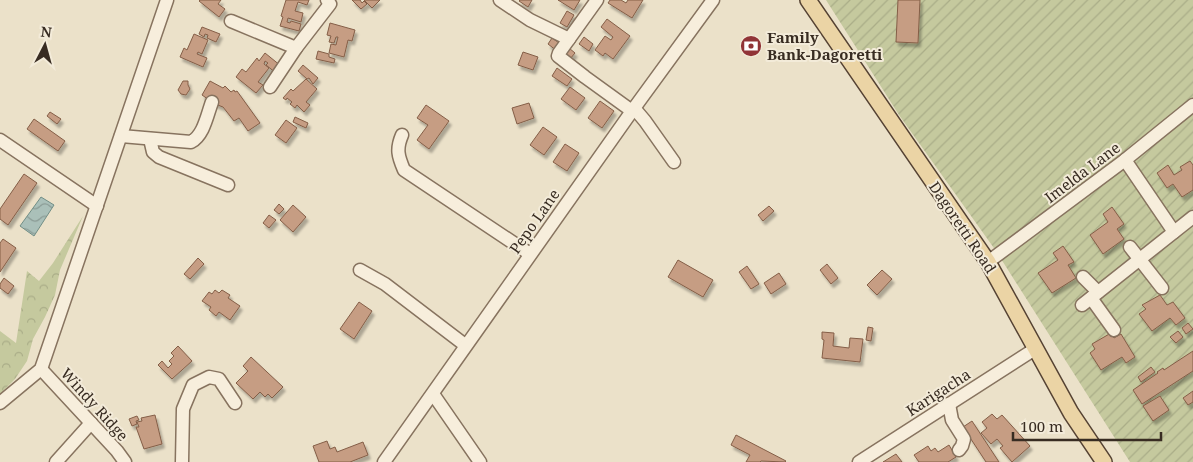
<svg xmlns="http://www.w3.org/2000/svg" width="1193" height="462" font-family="'Noto Serif',serif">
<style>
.forest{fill:url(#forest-crowns)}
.garden{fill:url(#garden-furrows)}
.water{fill:url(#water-waves);stroke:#718e86}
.building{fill:#c69d83;stroke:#845e47;filter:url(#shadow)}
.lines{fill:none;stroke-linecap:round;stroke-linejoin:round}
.minor-casing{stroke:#87735f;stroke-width:15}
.major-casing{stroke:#554233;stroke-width:18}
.minor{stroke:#f7eedc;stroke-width:12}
.major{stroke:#ebd4a5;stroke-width:15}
.labels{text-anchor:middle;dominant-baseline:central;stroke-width:4;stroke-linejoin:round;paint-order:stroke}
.poi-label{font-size:15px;font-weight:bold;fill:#382c22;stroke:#f3ebd9;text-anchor:start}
.street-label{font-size:15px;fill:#382c22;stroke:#f3ebd9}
</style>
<defs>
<pattern id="forest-crowns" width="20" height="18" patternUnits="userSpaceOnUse" patternTransform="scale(1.25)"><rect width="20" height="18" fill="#c5c99e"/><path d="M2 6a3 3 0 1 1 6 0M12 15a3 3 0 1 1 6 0" fill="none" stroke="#aaad88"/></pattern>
<pattern id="garden-furrows" width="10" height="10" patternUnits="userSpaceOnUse" patternTransform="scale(1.25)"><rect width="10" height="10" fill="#c5c99e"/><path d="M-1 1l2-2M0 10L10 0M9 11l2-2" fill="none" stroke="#aaad88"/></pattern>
<pattern id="water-waves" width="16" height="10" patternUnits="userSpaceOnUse" patternTransform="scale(1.25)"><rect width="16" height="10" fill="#aac0b9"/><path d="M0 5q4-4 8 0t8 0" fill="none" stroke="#8b9c96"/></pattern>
<filter id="shadow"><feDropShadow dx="2.5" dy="4" stdDeviation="1" flood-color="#0004"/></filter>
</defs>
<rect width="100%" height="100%" fill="#ebe1c9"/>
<path class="forest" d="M83,216L60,270L55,295L45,317L33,339L27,361L15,379L0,394V331L16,343L27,271L39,281L53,263Z"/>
<path class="garden" d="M826,0H1193V462H1130L996,251L899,115Z"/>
<path class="water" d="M41,197L54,205L34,236L20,226Z"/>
<g class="building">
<path d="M200,0H221L218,4L225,9L219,17L199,1Z"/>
<path d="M286,0H309L307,5L298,2L295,11L303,13L301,22L288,18L287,22L290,23L291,21L301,24L299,31L280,26L283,17L281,16Z"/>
<path d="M352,0H360L362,3L364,1L367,4L361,9Z"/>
<path d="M364,0H380L372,8Z"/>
<path d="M520,0H532L528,7L519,1Z"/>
<path d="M558,0H580L574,10Z"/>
<path d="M610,0H621L626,3L628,0H643L632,18L608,3Z"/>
<path d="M898,0H920L918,43L896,42Z"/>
<path d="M567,11L574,15L567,27L560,23Z"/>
<path d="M607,19L630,36L613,59L605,53L603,56L595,50L605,36L611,40L613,37L601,27Z"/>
<path d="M330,23L355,30L352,41L348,40L344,57L329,53L331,44L336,45L338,37H336L334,43L329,42L331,36L327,35Z"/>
<path d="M202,27L220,34L216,42L207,38L208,35L205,34L204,37L199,34Z"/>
<path d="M194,34L208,40L202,54L198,52L197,54L207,58L203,67L180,57L184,48L187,50Z"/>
<path d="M584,37L593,44L589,51L579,44Z"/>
<path d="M552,38L562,45L557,51L548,44Z"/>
<path d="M569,48L575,53L570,59L564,54Z"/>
<path d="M318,51L329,54V57L335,59L334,63L316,59Z"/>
<path d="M523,52L538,57L533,70L518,65Z"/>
<path d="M265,53L281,66L276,73L266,65L268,63L265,61L264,64L269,68L258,82L263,85L256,93L236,77L242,69L246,72L257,58L259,61Z"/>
<path d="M303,65L318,78L313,84L309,78L307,79L298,71Z"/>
<path d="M557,68L572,79L567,86L552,76Z"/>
<path d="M306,79L317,89L306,102L310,105L304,112L297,105L295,108L290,104L292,102L287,98L286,100L283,98L291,89L293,91Z"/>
<path d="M183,81H188V85L190,89L186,95L181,94L178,90Z"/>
<path d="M210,81L223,88L225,86L231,92L234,90L235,92L237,91L260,123L248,131L239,118L234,121L223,107L215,104L202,95Z"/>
<path d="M570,87L585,98L576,110L561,99Z"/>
<path d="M600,101L614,111L602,128L588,118Z"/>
<path d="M529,103L534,118L517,124L512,108Z"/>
<path d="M426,105L449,121L429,149L417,140L428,125L417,118Z"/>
<path d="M50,112L61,119L57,124L47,116Z"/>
<path d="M295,117L308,123L306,128L293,122Z"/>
<path d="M34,119L65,141L58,151L27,129Z"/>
<path d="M286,120L297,128L286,143L275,135Z"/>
<path d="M543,127L557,137L544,155L530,145Z"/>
<path d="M565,144L579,153L567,171L553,162Z"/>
<path d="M1190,161L1193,165V190L1182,197L1173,184L1167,188L1157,173L1168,165L1174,175L1182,170L1180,167Z"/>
<path d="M24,174L37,183L8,225L0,219V209Z"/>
<path d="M279,204L284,209L279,214L274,210Z"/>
<path d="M293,205L306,217L293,232L280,220Z"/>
<path d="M769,206L774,211L763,221L758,215Z"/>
<path d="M1112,207L1124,224L1117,229L1124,239L1103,254L1090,235L1108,222L1103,214Z"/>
<path d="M269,215L276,220L269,228L263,223Z"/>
<path d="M3,239L16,248L0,272V243Z"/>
<path d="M1063,246L1074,262L1068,265L1076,278L1052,293L1038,273L1058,260L1053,253Z"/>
<path d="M198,258L204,264L190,279L184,274Z"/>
<path d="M678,260L713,280L703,297L668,277Z"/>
<path d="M827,264L838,278L831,284L820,270Z"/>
<path d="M747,266L759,284L751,289L739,272Z"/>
<path d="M882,270L892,279L877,295L867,285Z"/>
<path d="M779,273L786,284L771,294L764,283Z"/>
<path d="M4,278L14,286L8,294L0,288V284Z"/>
<path d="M215,290L219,293L222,290L230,295L228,298L240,306L230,320L219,312L216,316L209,310L211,307L202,301L209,292L212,294Z"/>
<path d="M1160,295L1167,305L1173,302L1185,318L1176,325L1170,318L1152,331L1139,314L1146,309L1142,305Z"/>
<path d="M359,302L372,311L354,339L340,329Z"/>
<path d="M1188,323L1193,329L1186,334L1182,328Z"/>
<path d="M868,327L873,328L871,341L866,340Z"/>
<path d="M1178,331L1183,337L1176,343L1170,337Z"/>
<path d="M822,332L834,333L833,346L849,348L850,338L863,339L860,362L822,358L824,340L822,339Z"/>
<path d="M1111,333L1114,338L1121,334L1135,357L1126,363L1122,357L1101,370L1090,353L1095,349L1092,344Z"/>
<path d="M178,346L192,361L172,379L158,365L162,361L168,368L172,364L169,361L174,356L171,353Z"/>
<path d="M1193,351V371L1142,404L1133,390L1158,373L1157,372L1163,368L1164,370Z"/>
<path d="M251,357L283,387L272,398L268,394L265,397L260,392L253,399L236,383L248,371L243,366Z"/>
<path d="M1151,367L1155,372L1141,382L1138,377Z"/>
<path d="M1193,391V402L1188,405L1183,398Z"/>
<path d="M1160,396L1169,410L1153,421L1143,406Z"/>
<path d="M992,414L997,419L1002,415L1030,446L1012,462L1000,448L1003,446L997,439L991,444L981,433L987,428L982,422Z"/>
<path d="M155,415L162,444L144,449L136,427H139L137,422L142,421L141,418Z"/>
<path d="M137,416L139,420L136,421L137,424L132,426L129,419Z"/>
<path d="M972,421L999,462H986L963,427Z"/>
<path d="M736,435L786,461L785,462L761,461L760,462H746L750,455L731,445Z"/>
<path d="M327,441L330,449L335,447L337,452L363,442L368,455L350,462H319L313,446Z"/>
<path d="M949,445L956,457L948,462H919L914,455L928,446L931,451L935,448L938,452Z"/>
<path d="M896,454L902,462H883Z"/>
</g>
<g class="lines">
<g class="minor-casing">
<g id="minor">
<path d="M500,0L530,20L569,39"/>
<path d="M597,0L559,53L558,56L585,77L632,111"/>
<path d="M231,21L296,48"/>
<path d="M270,87L296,48L330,4L327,0"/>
<path d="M634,108L645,121L674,162"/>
<path d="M402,135C396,149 398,156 404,170L530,254"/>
<path d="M121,136L191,142C204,135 207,115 212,102"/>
<path d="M150,139L153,152L159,157L228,185"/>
<path d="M0,140L97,206"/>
<path d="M1125,160L1174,232"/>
<path d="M1130,247L1162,288"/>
<path d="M988,262L1125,160L1193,105"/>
<path d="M360,270L385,284L465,345"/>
<path d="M1083,277L1098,292"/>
<path d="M1091,298L1114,330"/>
<path d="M1082,305L1193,217"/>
<path d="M41,369L117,451L125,462"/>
<path d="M433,394L480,462"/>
<path d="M0,403L41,369L167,0"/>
<path d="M949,404L952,420L964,439L962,446L959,450"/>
<path d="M56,462L91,423"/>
<path d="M182,462L183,409L193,385L209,377L219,379L235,403"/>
<path d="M384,462L632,111L713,0"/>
<path d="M859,462L1035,349"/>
</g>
</g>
<g class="major-casing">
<path id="major" d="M808,0L988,262L1071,413L1104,462"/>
</g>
<use href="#minor" class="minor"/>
<use href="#major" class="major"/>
</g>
<defs>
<g id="bank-disc" transform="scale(1.125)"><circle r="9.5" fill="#913437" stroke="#f3ebd9"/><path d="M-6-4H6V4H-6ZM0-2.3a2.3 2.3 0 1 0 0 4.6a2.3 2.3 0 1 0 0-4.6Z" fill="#fff"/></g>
</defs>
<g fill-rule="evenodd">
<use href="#bank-disc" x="751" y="46"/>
</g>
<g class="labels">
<g class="poi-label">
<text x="767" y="37">Family<tspan x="767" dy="17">Bank-Dagoretti</tspan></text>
</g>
<g class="street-label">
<text transform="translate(1082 172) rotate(-37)">Imelda Lane</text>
<text transform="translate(534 221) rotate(-55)">Pepo Lane</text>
<text transform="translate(963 227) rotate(56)">Dagoretti Road</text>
<text transform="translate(938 392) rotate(-33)">Karigacha</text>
<text transform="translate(95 404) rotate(48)">Windy Ridge</text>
</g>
</g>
<g transform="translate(45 45) rotate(6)" stroke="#f3ebd9" stroke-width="4" paint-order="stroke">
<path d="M0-4L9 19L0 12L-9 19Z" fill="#382c22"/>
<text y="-8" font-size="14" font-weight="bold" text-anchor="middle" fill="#382c22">N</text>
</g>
<path d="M1013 432v8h148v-8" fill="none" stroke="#382c22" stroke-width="2.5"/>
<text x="1020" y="432" font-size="15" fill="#382c22" stroke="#f3ebd9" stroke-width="4" paint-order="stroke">100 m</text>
</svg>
